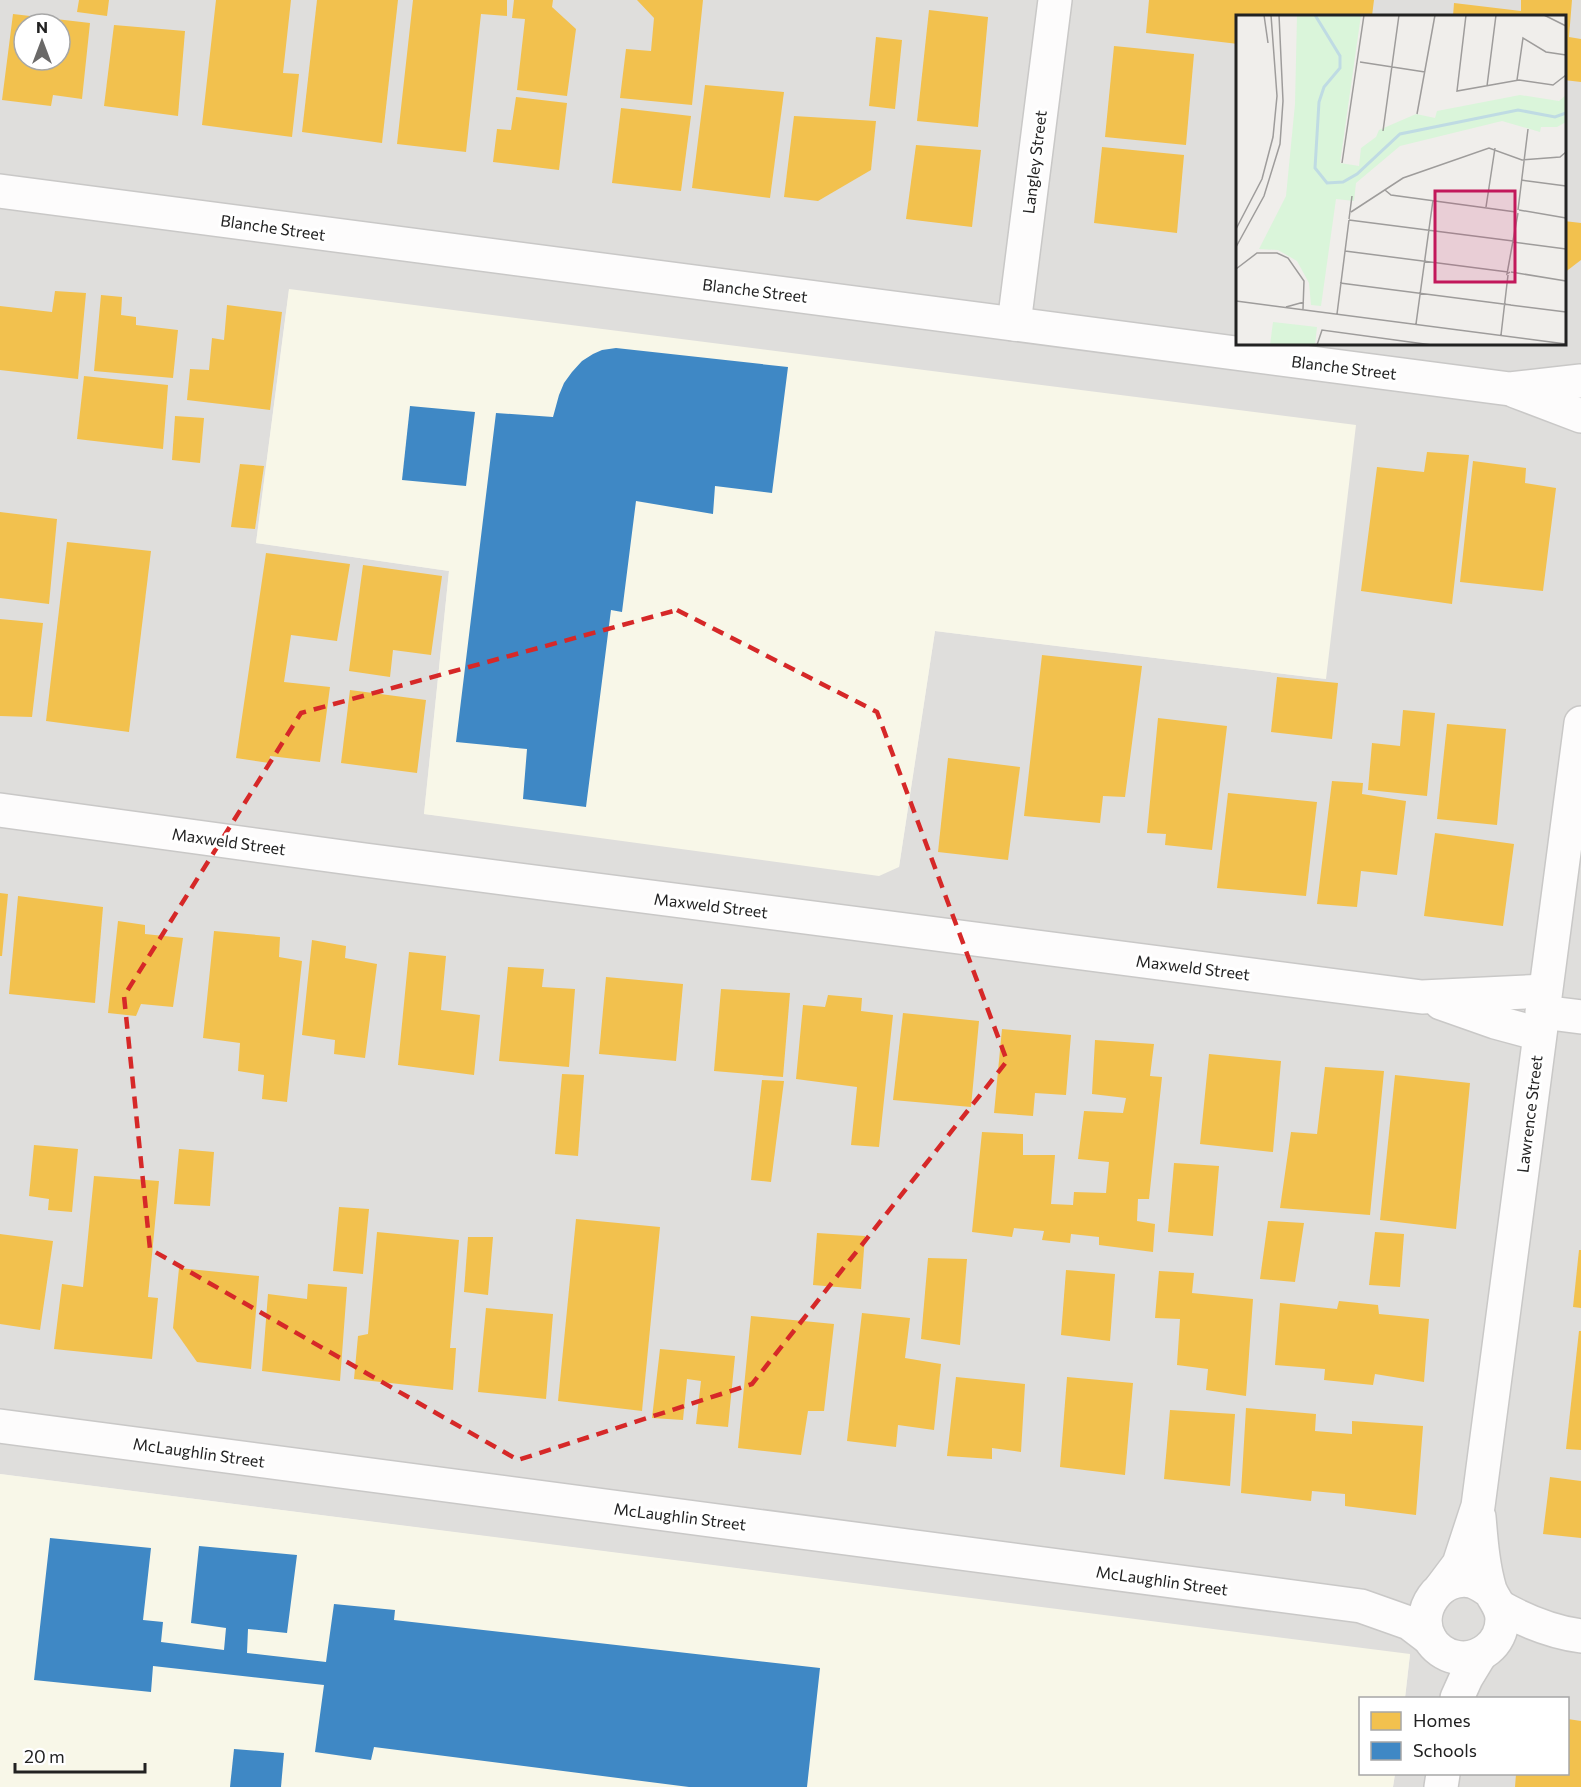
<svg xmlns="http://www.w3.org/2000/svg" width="1581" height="1787" font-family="Commissioner,sans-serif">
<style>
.residential{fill:#dfdedc;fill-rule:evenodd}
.education{fill:#f8f7e8}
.homes{fill:#f2c14e;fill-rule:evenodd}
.schools{fill:#3f88c5}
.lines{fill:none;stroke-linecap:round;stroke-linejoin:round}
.minor-casing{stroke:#c9c8c7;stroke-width:36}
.minor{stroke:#fdfcfc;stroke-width:33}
.marked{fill:none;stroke:#d62828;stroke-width:4.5;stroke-dasharray:12 8;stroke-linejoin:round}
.labels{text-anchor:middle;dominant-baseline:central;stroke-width:6;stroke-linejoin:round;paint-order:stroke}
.street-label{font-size:16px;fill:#222;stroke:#fff}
.inset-river{fill:none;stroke:#bfdbe3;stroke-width:3}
.inset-road{fill:none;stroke:#9e9c9b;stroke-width:1.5}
.view{fill:#c2185b;fill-opacity:0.15;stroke:#c2185b;stroke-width:3}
.inset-edge{fill:none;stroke:#222;stroke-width:3}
</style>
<rect width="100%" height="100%" fill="#f0eeeb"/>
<path class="residential" d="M0,0H1581V1787H1393L1395,1774H1568V1698H1405L1410,1655L0,1474ZM1238,16H1564V344H1238ZM24,24H60V60H24ZM289,290L1326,679L935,631L899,867L424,814L449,571L256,543Z"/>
<g class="education">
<path d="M289,289L1356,425L1326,679L935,631L899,867L879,876L424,814L449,571L256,543Z"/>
<path d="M0,1474L1410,1654L1405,1698H1360V1774H1395L1393,1787H0Z"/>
</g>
<g class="homes">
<path d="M79,0H109L107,16L77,12Z"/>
<path d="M216,0H291L283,73L299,74L292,137L202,125Z"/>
<path d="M317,0H398L382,143L302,132Z"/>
<path d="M413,0H507V16L481,14L466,152L397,144Z"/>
<path d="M514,0H553L552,7L576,29L567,96L517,90L525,19L512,18Z"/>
<path d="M637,0H703L692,105L620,98L626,49L651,51L654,18Z"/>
<path d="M1149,0H1374L1372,16H1238V44L1146,33Z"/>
<path d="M1521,0H1572L1569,37L1581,39V82L1564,80V16H1453L1454,3L1521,11Z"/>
<path d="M929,10L988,17L978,127L917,121Z"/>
<path d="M13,14L90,23L82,99L53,95L51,106L2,100ZM24,24H60V60H24Z"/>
<path d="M114,25L185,31L178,116L104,106Z"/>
<path d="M876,37L902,40L895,109L869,106Z"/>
<path d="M1114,46L1194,54L1186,145L1105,137Z"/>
<path d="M705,85L784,92L770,198L692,188Z"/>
<path d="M516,97L567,103L559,170L493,162L497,129L511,130Z"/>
<path d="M621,108L691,116L681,191L612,183Z"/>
<path d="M794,116L876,121L871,170L818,201L784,197Z"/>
<path d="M916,145L981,150L972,227L906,219Z"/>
<path d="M1102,147L1184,155L1177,233L1094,223Z"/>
<path d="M1564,221L1581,223V260L1564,273Z"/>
<path d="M55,291L86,293L78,379L0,370V306L52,312Z"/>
<path d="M101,295L122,297L121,315L136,317V325L178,330L173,378L94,371Z"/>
<path d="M227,305L282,312L270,410L187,400L190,369L209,370L212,338L224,340Z"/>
<path d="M84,376L168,385L163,449L77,439Z"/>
<path d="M175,416L204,418L200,463L172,460Z"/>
<path d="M1427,452L1469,455L1452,604L1361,591L1377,467L1424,472Z"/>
<path d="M1473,461L1526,468L1525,483L1556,488L1543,591L1460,582Z"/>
<path d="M240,464L264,466L255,529L231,527Z"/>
<path d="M0,512L57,519L49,604L0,598Z"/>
<path d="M67,542L151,551L129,732L46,721Z"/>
<path d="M266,553L350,564L337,641L291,635L284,682L330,687L320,762L270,756L269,763L236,758Z"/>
<path d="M363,565L442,576L431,655L393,650L390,677L349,671Z"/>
<path d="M0,619L43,623L32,717L0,716Z"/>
<path d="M1042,655L1142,666L1125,797L1103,796L1100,823L1024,816Z"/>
<path d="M1277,677L1338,683L1332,739L1271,732Z"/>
<path d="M350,690L426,700L417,773L341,763Z"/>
<path d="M1403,710L1435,713L1427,796L1368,790L1372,743L1400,746Z"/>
<path d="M1158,718L1227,726L1212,850L1165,845L1166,834L1147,833Z"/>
<path d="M1447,724L1506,729L1497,825L1437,819Z"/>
<path d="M948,758L1020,767L1008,860L938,852Z"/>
<path d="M1332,781L1363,783L1362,794L1406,801L1397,875L1361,871L1357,907L1317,904Z"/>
<path d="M1228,793L1317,802L1306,896L1217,888Z"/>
<path d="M1435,833L1514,844L1503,926L1424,916Z"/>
<path d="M0,893L8,894L2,956H0Z"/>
<path d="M18,896L103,907L95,1003L9,994Z"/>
<path d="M118,921L145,925V934L183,938L173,1007L141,1004L136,1016L108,1013Z"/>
<path d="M214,931L280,937L279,957L302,961L287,1102L262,1099L264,1075L238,1071L240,1043L203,1038Z"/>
<path d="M312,940L346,946L345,958L377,964L365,1058L334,1054L335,1040L302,1035Z"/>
<path d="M409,952L446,956L441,1010L480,1015L474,1075L398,1065Z"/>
<path d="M508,967L544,969L542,987L575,989L569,1067L499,1061Z"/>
<path d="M606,977L683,984L676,1061L599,1054Z"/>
<path d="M721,989L790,993L783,1077L714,1071Z"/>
<path d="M828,995L862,998L861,1011L893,1015L879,1147L851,1145L857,1087L796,1079L803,1005L825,1007Z"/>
<path d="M903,1013L979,1021L971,1107L893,1100Z"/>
<path d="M1002,1029L1071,1035L1066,1095L1035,1093L1033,1116L994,1113Z"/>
<path d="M1095,1040L1154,1044L1150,1076L1162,1077L1149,1199H1138L1137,1221L1155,1224L1153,1252L1099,1245V1237L1071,1234L1070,1243L1042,1240L1044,1231L1014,1228L1012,1237L972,1232L982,1132L1023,1134V1155H1055L1051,1204L1073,1205L1074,1192L1106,1193L1109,1162L1078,1159L1084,1111L1123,1113L1126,1098L1092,1094Z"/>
<path d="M1209,1054L1281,1061L1273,1152L1200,1144Z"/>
<path d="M1325,1067L1384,1071L1370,1215L1280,1208L1291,1132L1317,1134Z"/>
<path d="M562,1074L584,1075L578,1156L555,1154Z"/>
<path d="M1395,1075L1470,1083L1456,1229L1380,1220Z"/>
<path d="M762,1080L784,1081L771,1182L751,1180Z"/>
<path d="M34,1145L78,1149L72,1212L48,1210L49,1199L29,1196Z"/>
<path d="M179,1149L214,1152L210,1206L174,1204Z"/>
<path d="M1174,1163L1219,1166L1213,1236L1168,1232Z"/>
<path d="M94,1176L159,1181L148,1297L158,1298L152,1359L54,1349L62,1284L83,1287Z"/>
<path d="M339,1207L369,1209L363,1274L333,1271Z"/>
<path d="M576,1219L660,1227L642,1411L558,1401Z"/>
<path d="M1268,1221L1304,1223L1295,1282L1260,1279Z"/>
<path d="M377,1232L459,1240L450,1348H456L453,1390L354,1379L358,1336L368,1334Z"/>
<path d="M1375,1232L1404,1234L1400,1287L1369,1285Z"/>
<path d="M817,1233L865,1236L861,1289L813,1285Z"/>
<path d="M0,1234L53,1241L40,1330L0,1324Z"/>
<path d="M468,1237H493L488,1295L464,1292Z"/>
<path d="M1579,1250H1581V1308L1573,1307Z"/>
<path d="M928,1258L967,1259L960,1345L921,1339Z"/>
<path d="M179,1268L259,1276L251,1369L197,1362L173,1328Z"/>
<path d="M1066,1270L1115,1274L1110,1341L1061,1335Z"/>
<path d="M1159,1271L1194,1273L1192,1293L1253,1299L1246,1396L1206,1390L1208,1369L1177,1365L1180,1319L1155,1318Z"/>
<path d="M308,1284L347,1287L340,1381L262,1371L268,1294L307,1299Z"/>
<path d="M1339,1301L1378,1305L1379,1314L1429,1319L1424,1382L1375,1374L1373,1385L1324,1380L1325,1369L1275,1365L1280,1303L1337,1309Z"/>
<path d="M486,1308L553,1314L546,1399L478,1392Z"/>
<path d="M862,1313L910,1318L905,1358L941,1364L934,1430L898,1425L896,1447L847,1441Z"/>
<path d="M751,1316L834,1324L824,1411H808L801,1455L738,1448Z"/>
<path d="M1579,1331H1581V1450L1566,1449Z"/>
<path d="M660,1349L735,1356L728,1427L696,1424L701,1381L687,1379L683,1420L652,1418Z"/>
<path d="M956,1377L1025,1384L1021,1452L992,1448V1459L947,1456Z"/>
<path d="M1067,1377L1133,1383L1125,1475L1060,1467Z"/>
<path d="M1246,1408L1316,1414L1315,1431L1352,1434V1421L1423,1426L1416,1515L1345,1506V1494L1312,1491L1311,1501L1241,1493Z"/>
<path d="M1170,1410L1235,1414L1230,1486L1164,1479Z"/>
<path d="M1550,1477L1581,1481V1538L1543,1534Z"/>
<path d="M1568,1719L1581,1721V1787H1515L1516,1774H1568Z"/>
</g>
<g class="schools">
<path d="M616,348L788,367L772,493L715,486L713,514L636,501L622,612L611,610L586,807L523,799L527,749L456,742L496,413L553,417L559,395L564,383L572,372L582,361L593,354L602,350Z"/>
<path d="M410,406L475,412L466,486L402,480Z"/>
<path d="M50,1538L151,1548L143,1620L163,1622L161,1642L224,1650L226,1628L191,1623L199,1546L297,1555L287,1633L248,1629L247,1653L326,1662L334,1604L395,1610L394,1620L820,1668L807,1787H689L374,1747L371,1760L315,1752L324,1685L153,1666L151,1692L34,1680Z"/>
<path d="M234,1749L284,1753L281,1787H230Z"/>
</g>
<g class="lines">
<g class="minor-casing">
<g id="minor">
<path d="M0,191L1510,389L1581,381"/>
<path d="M1014,324L1055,0"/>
<path d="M1515,391L1581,416"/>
<path d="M0,810L365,860L1422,997L1545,991"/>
<path d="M1441,1003L1495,1022L1539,1034"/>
<path d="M1542,1012L1581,1017"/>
<path d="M0,1426L1361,1606L1409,1623L1430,1639"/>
<path d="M1479,1517C1481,1541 1483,1567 1490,1590C1494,1600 1502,1607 1502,1619C1502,1644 1479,1662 1455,1657C1445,1655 1435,1648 1430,1639C1414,1611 1440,1575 1471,1581C1478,1583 1485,1588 1491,1592"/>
<path d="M1441,1588L1459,1564L1478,1506L1581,723"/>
<path d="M1500,1607C1525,1621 1552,1632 1581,1636"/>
<path d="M1457,1698L1466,1678L1480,1655"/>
<path d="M1441,1787L1443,1774"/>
</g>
</g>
<use href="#minor" class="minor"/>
</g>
<path class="marked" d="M677,610L877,712L1007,1061L752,1384L518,1460L150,1249L124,996L301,713Z"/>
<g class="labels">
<g class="street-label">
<text transform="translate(1034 162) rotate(-83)">Langley Street</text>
<text transform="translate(273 227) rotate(8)">Blanche Street</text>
<text transform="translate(755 290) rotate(7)">Blanche Street</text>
<text transform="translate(1344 367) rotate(7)">Blanche Street</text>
<text transform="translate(229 841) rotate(8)">Maxweld Street</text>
<text transform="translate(711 905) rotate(7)">Maxweld Street</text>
<text transform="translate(1193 967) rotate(7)">Maxweld Street</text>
<text transform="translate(1529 1114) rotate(-83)">Lawrence Street</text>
<text transform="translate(199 1452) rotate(8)">McLaughlin Street</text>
<text transform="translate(680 1516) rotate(7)">McLaughlin Street</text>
<text transform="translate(1162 1580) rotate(8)">McLaughlin Street</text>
</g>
</g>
<g transform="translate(1236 15)">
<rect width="330" height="330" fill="#f0eeeb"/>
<path d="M61,0H125L104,148L123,151L125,133L140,122L143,115L180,99L199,103L201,96L284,80L323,86L330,80V107L321,112H305L304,117L266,106L164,131L120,168L118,186L100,184L85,291L75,290L73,268L61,246L42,235L23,234L50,181L59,89ZM37,307L81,312L79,330H34Z" fill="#daf5da"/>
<path class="inset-river" d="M79,0L104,41V53L88,72L83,87L79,153L91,168L107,167L121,159L164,119L282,95L319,102L330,98"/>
<path class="inset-road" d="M28,0L32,28M230,0L221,76L283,65L317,70L330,60M308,0L330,11M124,47L189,57M281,65L287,23L310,37L330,40M251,71L260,0M181,99L199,0M147,116L163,0M106,148L128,0M285,165L330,171M149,175L155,180L280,197M250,192L259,133M282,195L292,114M283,195L330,203M115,197L167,163L253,133L286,145L324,142L330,137M113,204L116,181M113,205L277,226M0,214L26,164L37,122L41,81L35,0M277,227L330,234M0,232L28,181L44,129L47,86L43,0M109,236L272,257M0,254L21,238H41L52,243L68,266L67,294M274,257L271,259L282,198M275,257L330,266M104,268L275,290M0,286L330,329M274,290L330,297M50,292L68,287M101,299L113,205M180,309L197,185M265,320L272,260M81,330L86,315L196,330"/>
<path class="view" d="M199,176H279V267H199Z"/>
<rect width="330" height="330" class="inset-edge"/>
</g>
<rect x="1359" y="1697" width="210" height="78" fill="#ffffff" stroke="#a7a7a7" stroke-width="1.5"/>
<rect x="1371" y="1712" width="30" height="18" fill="#f2c14e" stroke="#a7a7a7" stroke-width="1.5"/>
<text x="1413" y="1727" font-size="18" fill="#222222">Homes</text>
<rect x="1371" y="1742" width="30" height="18" fill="#3f88c5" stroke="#a7a7a7" stroke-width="1.5"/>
<text x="1413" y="1757" font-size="18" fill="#222222">Schools</text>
<g transform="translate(42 42)"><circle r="28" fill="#ffffff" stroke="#a7a7a7" stroke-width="1.5"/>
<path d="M0-4.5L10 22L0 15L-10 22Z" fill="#6a6968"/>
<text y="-9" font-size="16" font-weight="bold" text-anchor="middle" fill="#222222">N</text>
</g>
<path d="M15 1763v9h130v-9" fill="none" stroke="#222222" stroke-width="3"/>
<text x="24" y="1763" font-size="18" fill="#222222" stroke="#ffffff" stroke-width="4.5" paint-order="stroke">20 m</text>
</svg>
